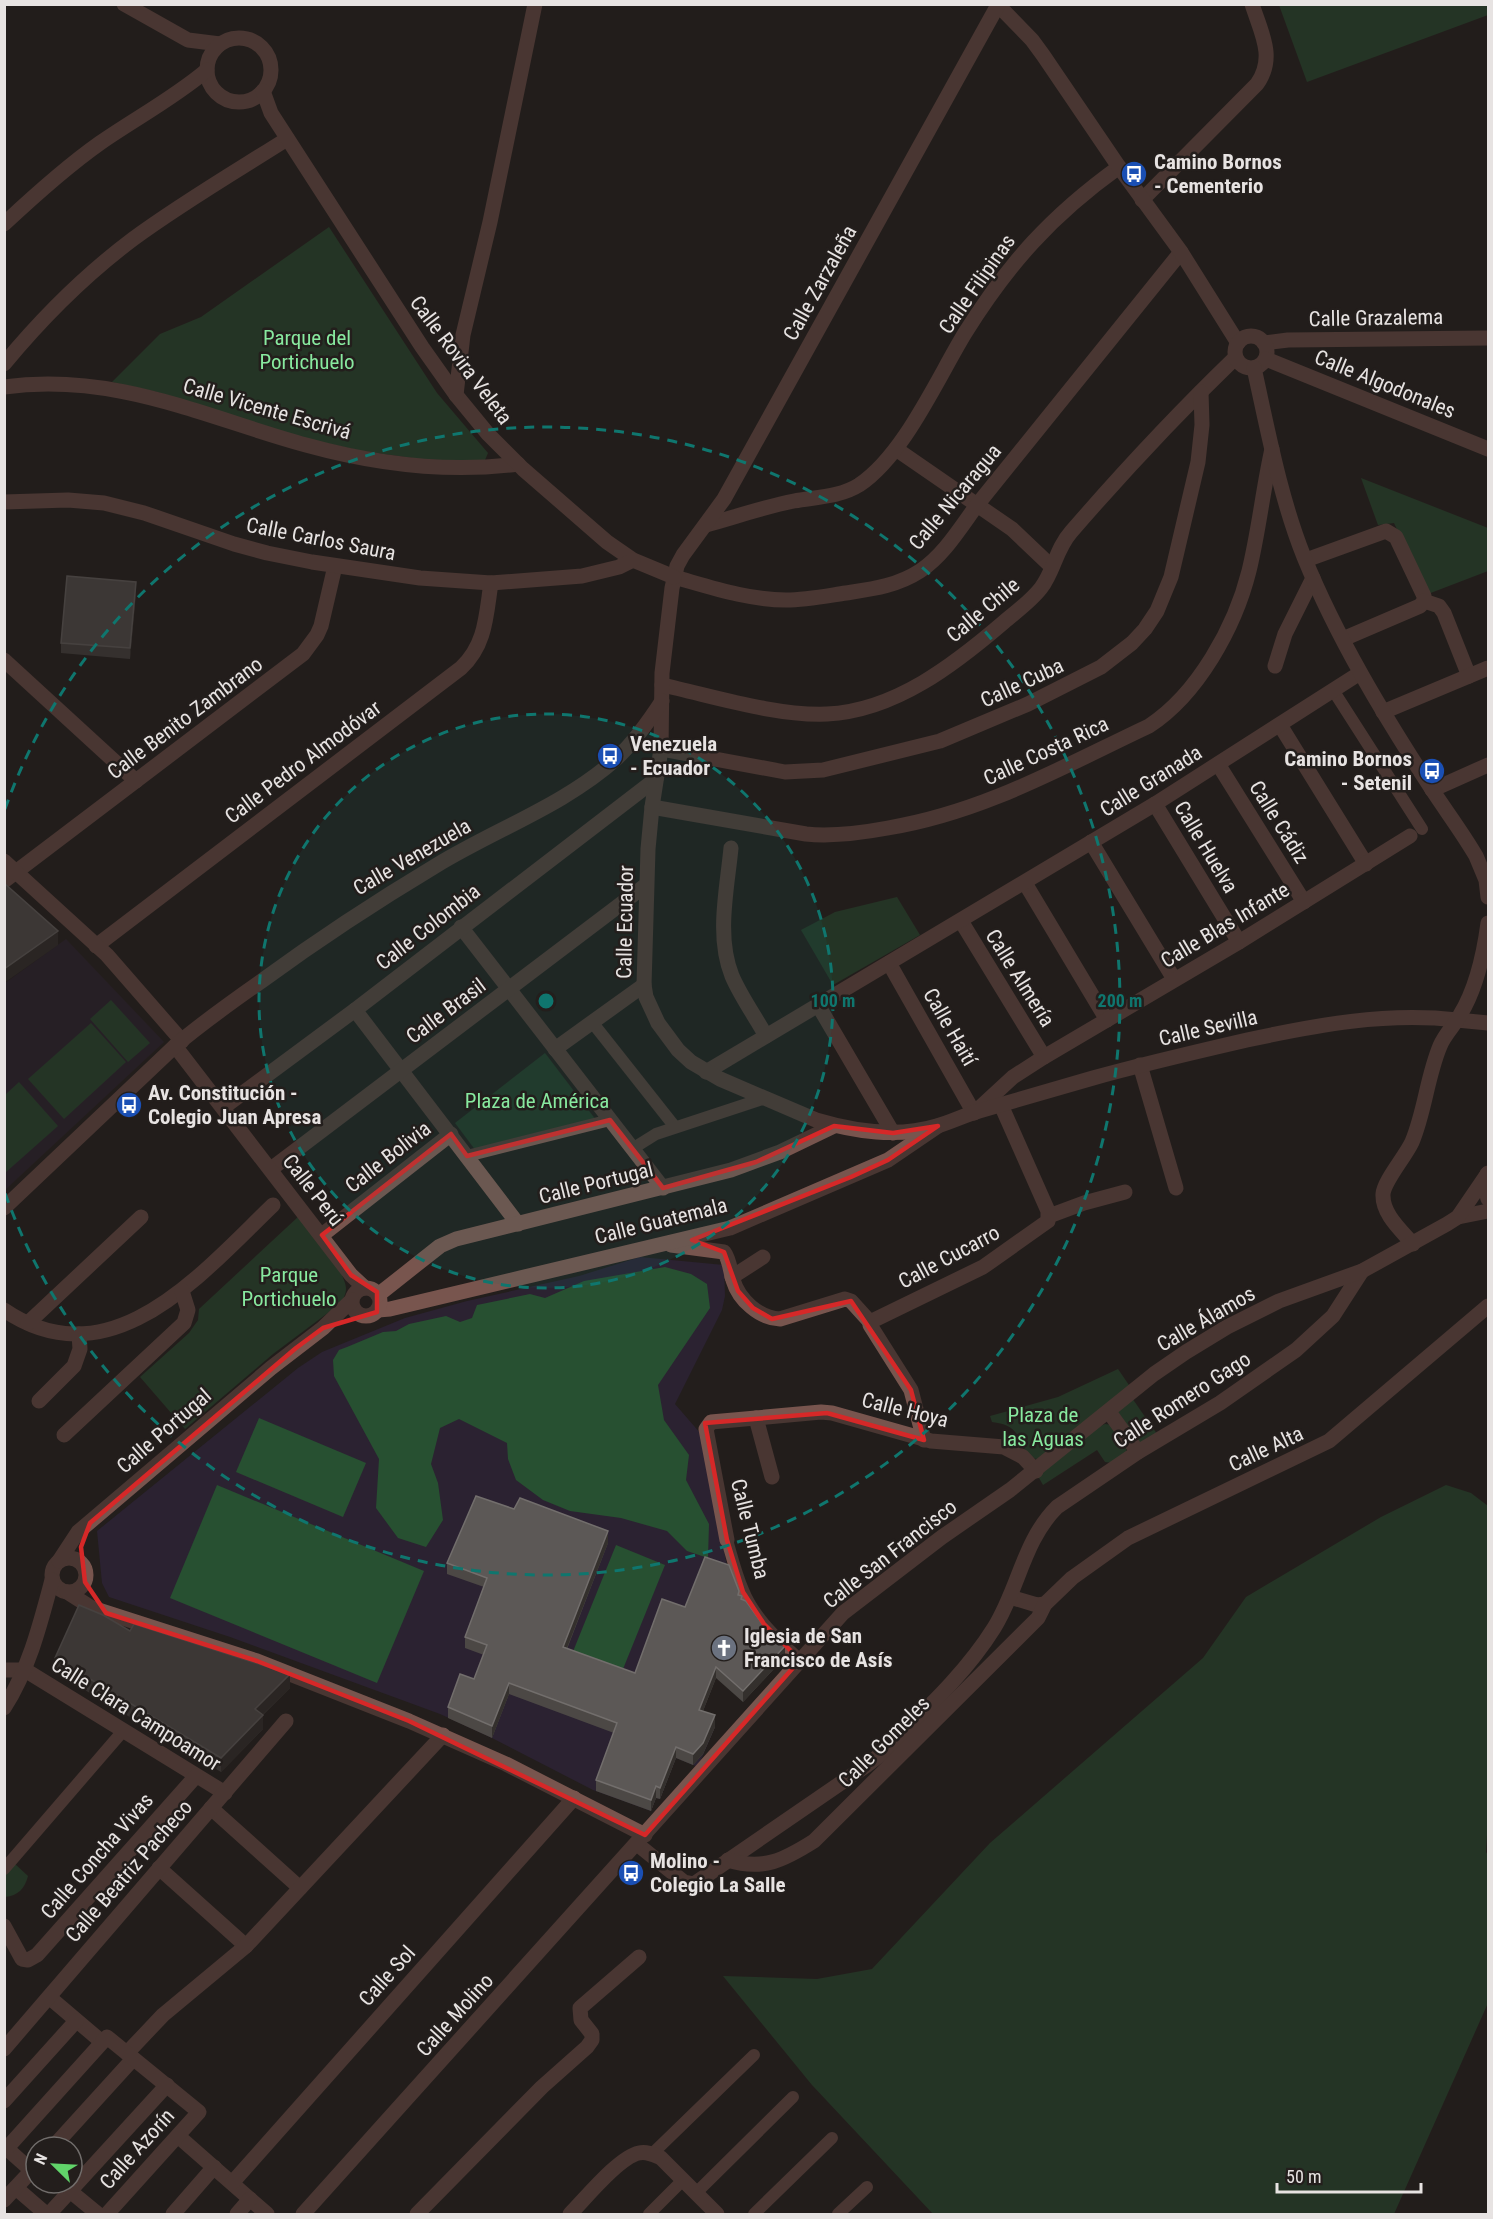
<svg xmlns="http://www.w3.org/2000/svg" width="1493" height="2219" font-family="'Roboto Condensed',sans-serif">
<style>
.education{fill:#2b2231}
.green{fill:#275031}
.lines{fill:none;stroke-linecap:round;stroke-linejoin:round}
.pedestrian{stroke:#78554e;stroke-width:12}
.minor{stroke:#78554e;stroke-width:15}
.tertiary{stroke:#78554e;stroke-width:15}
.wall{fill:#4c4845}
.shaded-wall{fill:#34302d}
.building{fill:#5c5856;stroke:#726e6c;stroke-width:1.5}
.marked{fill:none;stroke:#d62828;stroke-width:4.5;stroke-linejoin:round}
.ring{fill:none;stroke:#0f766e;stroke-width:3;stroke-dasharray:10 8}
.labels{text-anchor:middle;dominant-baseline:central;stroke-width:5;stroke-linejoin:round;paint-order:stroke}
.poi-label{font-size:21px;font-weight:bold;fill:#e7e3e2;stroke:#231e1c;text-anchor:start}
.street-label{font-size:21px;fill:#e7e3e2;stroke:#231e1c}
.park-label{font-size:21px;fill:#88e99f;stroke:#231e1c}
.centre{fill:#0f766e;stroke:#231e1c;stroke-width:3}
.ring-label{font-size:18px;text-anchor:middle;font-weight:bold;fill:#0f766e;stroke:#231e1c;stroke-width:5;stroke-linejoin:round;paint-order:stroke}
</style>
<rect width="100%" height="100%" fill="#231e1c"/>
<g class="education">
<path d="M66,939L164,1042L5,1190V983Z"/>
<path d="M640,1257L724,1265L725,1296L722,1310L675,1404L701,1434L729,1576L666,1695L715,1727L698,1767L676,1758L660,1799L656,1798L651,1811L593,1790L492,1738L440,1714L230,1637L109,1597L102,1583L97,1531L298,1368L322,1352L405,1318L467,1301L579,1276Z"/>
</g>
<g class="green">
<path d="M1279,5H1488V15L1307,82Z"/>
<path d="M329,227L437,393L488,453L485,460L477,462L420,459L362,451L308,439L157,392L112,382L160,334L201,317Z"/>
<path d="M1361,478L1488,528V571L1428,594L1394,523L1378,525Z"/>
<path d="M897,897L920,935L833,985L801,930L835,912Z"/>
<path d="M111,1000L150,1043L128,1062L90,1019Z"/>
<path d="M91,1023L126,1062L64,1119L28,1079Z"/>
<path d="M545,1053L596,1120L476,1151L455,1123Z"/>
<path d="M19,1082L58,1126L5,1173V1095Z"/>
<path d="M299,1216C311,1231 346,1271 346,1289C346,1294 343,1299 341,1303L273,1354L185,1429L140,1377L189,1333L198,1320L199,1309Z"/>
<path d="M665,1267L691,1274L707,1284L710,1308L658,1385L664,1420L689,1455L686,1480L709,1524L708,1558L687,1551L667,1531L621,1518L570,1511L543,1500L516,1480L508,1459L507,1443L459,1419L440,1428L431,1464L438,1483L443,1520L426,1547L398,1538L376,1508L379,1459L334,1376L333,1360L339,1350L347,1347L383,1332L396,1331L409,1324L446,1316L460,1322L472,1318L477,1305L530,1294L545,1298L584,1281Z"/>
<path d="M1118,1369L1131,1388L1046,1456L1036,1459C1013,1446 1027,1426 992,1422L990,1416L1058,1397Z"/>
<path d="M1132,1398L1157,1434L1141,1444L1117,1411Z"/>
<path d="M259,1418L366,1463L343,1517L236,1472Z"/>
<path d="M1105,1424L1112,1425C1116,1430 1123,1436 1125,1442C1132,1454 1116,1465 1105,1462L1097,1450L1043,1485L1038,1476L1098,1427Z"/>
<path d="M217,1485L424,1571L377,1683L170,1598Z"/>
<path d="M1446,1485L1471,1493L1488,1506V1818L1486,1852L1488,1855V2003L1394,2214H933L812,2085L723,1976L817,1979L872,1969L990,1843L1203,1658L1246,1597L1381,1517Z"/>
<path d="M616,1545L665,1565L621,1674L572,1654Z"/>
<path d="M15,1864L28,1876C25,1888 18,1896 5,1897V1875Z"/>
</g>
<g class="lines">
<g class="pedestrian">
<path d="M1333,690L1422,829"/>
<path d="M592,1022L675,1127"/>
<path d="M632,1149L656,1134L765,1098"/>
<path d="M467,1156L610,1120"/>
<path d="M727,1540C732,1557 736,1574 743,1590C754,1618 778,1639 800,1660"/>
<path d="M4,1869L123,1731"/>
<path d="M652,2154L754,2055"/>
<path d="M696,2193L793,2097"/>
<path d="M649,2214L683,2180"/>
<path d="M754,2214L832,2138"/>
<path d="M838,2214L867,2187"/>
</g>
<g class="minor">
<path d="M1142,200L1257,84C1276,57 1261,33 1252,4"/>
<path d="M1264,343L1288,340L1488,338"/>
<path d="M4,364C42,318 85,275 133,239C182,203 235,172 287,139"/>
<path d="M4,387C115,372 204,417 306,445C375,464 448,473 518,464"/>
<path d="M896,449L1012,529L1052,567"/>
<path d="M706,525C735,517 764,507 794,501C816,497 840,497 859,485C904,455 937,379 965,333C1009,263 1051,216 1119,167"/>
<path d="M1306,560L1386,531L1396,537L1424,596V601L1420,606L1343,639"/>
<path d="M674,577C710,587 748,600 786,600C806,600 826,596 846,593C872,589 897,586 920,571C944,555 960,528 977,505L1181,252"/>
<path d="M1424,601L1439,606L1444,613L1469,676"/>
<path d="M4,660L136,781"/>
<path d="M1275,666L1285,634L1313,578"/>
<path d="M662,685C713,696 775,716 827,714C895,711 955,664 1004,622C1017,611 1031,601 1041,588C1054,571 1056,549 1071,532C1123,472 1178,413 1235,358"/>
<path d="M1383,712L1488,668"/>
<path d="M1280,725L1366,864"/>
<path d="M661,749L785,772L823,770L940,741L1028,704L1101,667L1132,643L1145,629L1157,611L1171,577L1198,462L1202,425L1201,392"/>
<path d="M1218,764L1304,902"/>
<path d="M1432,790L1488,765"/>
<path d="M1155,804L1239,942"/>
<path d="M652,807L806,834C833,837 861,833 888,828C984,812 1062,767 1149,726C1198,694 1235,627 1249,571C1259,530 1263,489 1272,449"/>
<path d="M1091,842L1174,979"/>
<path d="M731,848C727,890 716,936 732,976C741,997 755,1016 766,1036"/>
<path d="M4,881L303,654L317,635L321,626L335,566"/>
<path d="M1025,883L1107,1020"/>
<path d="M961,921L1044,1057"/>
<path d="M461,927L663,1188"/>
<path d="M96,946L461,668C486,645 486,615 491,583"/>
<path d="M889,963L974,1113L1013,1077L1044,1057L1239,942L1410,836"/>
<path d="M818,1005L893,1133"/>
<path d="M355,1010L518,1224"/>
<path d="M1457,1020L1488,1023"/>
<path d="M555,1049L644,985"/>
<path d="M1140,1065L1176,1188"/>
<path d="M706,1072L1155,804L1360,673"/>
<path d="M224,1107L355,1010L656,779"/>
<path d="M271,1169L646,885"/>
<path d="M1049,1216L1084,1203L1125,1192"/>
<path d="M322,1235L451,1134"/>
<path d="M671,1245L724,1252C730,1260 730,1271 733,1280C739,1300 759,1318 780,1319L845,1299L851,1301L870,1322"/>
<path d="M732,1277L763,1257"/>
<path d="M4,1310C111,1383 202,1273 273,1205"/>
<path d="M378,1310L390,1309L730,1228L888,1160L938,1126"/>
<path d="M28,1323L141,1217"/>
<path d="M39,1401L74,1366L80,1349L79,1334"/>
<path d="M1109,1412L1138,1452"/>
<path d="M756,1418L772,1477"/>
<path d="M64,1435L184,1323L188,1310L182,1291"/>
<path d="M924,1440L911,1390L870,1325V1322L983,1267L1048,1221V1211L1001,1105"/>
<path d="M727,1540L706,1429L711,1422L821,1412L832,1413L931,1441L1004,1447L1023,1457L1036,1471"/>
<path d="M1010,1597L1037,1605L1045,1604"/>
<path d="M4,1670H25L225,1793"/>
<path d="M211,1808L300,1888"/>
<path d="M637,1844L684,1882L694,1884L867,1765L880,1755C920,1715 964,1676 994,1628C1019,1588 1023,1541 1057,1507L1138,1452L1220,1403L1296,1350L1333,1316L1362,1271"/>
<path d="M728,1860C763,1871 784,1860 814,1841L1038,1618L1045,1604L1072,1578L1128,1538L1329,1441L1488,1306"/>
<path d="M159,1868L246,1946"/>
<path d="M4,1926L22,1959L28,1960L37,1955L196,1776"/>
<path d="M49,1997L102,2042"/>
<path d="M4,2049L286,1721"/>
<path d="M127,2053L163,2015L246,1946L443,1735"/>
<path d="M4,2101L76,2021"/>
<path d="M178,2136L267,2214"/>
<path d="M4,2146L32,2171"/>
<path d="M53,2147L133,2059"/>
<path d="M7,2148L107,2037L199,2112L107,2214"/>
<path d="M232,2183L574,1798"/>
<path d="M16,2188L46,2214"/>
<path d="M70,2191L98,2214"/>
<path d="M4,2200L36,2166"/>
<path d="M49,2214L167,2085"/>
<path d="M173,2214L214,2167"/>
<path d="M237,2214L250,2199"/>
<path d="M417,2214L542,2087L587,2047L592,2040V2034L581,2020L580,2008L639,1957"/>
<path d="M570,2214C585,2199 619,2157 639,2153C647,2151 654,2155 661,2158L717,2214"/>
</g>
<g class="tertiary">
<path d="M124,4L188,40L220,44"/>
<path d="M997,4L1032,40L1043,55L1119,167L1181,252L1238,343"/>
<path d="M998,5L724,499L683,555L677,566L672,588L662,673L661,749L652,807L648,849L644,985L646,997L658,1023L678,1050L691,1062L720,1079L816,1120C856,1132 897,1138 937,1126C951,1122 965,1115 979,1111C1017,1100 1055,1089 1093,1078C1143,1064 1195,1052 1247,1040C1317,1025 1385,1012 1457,1020"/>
<circle cx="239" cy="70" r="32"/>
<path d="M263,91L271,113L422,347L456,395L488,434L523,469L607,542L633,560L674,577"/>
<path d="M4,224C35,195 66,167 100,143C136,118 174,98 207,70"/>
<circle cx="1251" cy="352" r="16"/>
<path d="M1266,359L1488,449"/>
<path d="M1254,368C1268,431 1280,497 1304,557C1337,638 1383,714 1431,788C1446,811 1462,832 1476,856L1486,880L1488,897"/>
<path d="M456,395L463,335L490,222L535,4"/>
<path d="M4,502L68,500L104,503L144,513L234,544L267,553L312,562L420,578L491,583L582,576L619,567L633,560"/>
<path d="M4,861L107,955L182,1041"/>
<path d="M175,1046L351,1275L365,1288"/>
<path d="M1487,1174L1485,1187L1488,1199"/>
<path d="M4,1208L175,1046C203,1022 233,1001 263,980C319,939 377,901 437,865C496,829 565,805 617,758C635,741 649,721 662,701"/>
<path d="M1458,1217L1488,1211"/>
<path d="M1413,1244C1401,1230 1382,1214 1383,1194C1384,1181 1405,1157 1412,1142C1425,1111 1427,1077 1440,1046C1445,1034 1454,1026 1460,1015C1476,989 1484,953 1488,923"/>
<circle cx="366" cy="1302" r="14"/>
<path d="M378,1295L440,1246L456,1239L731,1170L780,1152L834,1126"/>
<circle cx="69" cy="1575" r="17"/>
<path d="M59,1561L78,1532L271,1368L323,1328L352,1300"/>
<path d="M67,1592L92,1608L257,1661L409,1721L506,1764L645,1835"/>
<path d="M4,1708C29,1669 40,1625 52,1580"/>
<path d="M303,2214L843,1613L942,1537L1010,1490L1154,1374L1186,1352L1227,1327L1279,1301L1362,1271L1447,1224L1458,1217L1488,1173"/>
</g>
</g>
<g class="wall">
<path d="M136,593L130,659L61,653V643Z"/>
<path d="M608,1543L567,1649L635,1673L685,1607L739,1595L785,1657L743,1702L716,1678L703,1711L715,1727L703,1754L693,1765L676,1758L660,1799L656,1798L651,1811L596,1791V1780L614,1733L509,1694L492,1738L448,1718V1707L474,1679L484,1655L465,1648V1637L484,1587L447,1574V1563Z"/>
<path d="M130,1631L290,1688L263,1715V1729L221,1772L55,1672V1658Z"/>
</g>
<g class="shaded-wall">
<path d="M136,582V593L130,659V648Z"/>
<path d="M58,931V945L4,983V969Z"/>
<path d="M608,1531V1543L563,1658V1647Z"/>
<path d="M785,1646V1657L743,1702V1691Z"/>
<path d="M716,1667V1678L699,1721V1710Z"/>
<path d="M290,1674V1688L255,1722V1709Z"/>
<path d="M509,1683V1694L492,1738V1726Z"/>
<path d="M263,1715V1729L221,1772V1758Z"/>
<path d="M715,1715V1727L703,1754L693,1765V1754Z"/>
<path d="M676,1747V1758L660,1799V1788Z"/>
<path d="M656,1786V1798L651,1811V1800Z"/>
</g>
<g class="building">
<path d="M67,576L136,582L130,648L61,643Z"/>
<path d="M4,883L58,931L4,969Z"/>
<path d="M476,1496L514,1509L520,1498L608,1531L563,1647L635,1673L662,1599L685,1607L705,1557L729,1565L739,1591L738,1595L742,1596L741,1599L746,1601L761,1622L785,1646L743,1691L716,1667L699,1710L715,1715L703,1743L693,1754L676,1747L660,1788L656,1786L651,1800L596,1780L617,1723L509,1683L492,1726L448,1707L460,1674L474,1679L487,1645L465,1637L487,1578L447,1563Z"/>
<path d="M79,1605L103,1615L130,1631L134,1624L290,1674L255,1709L263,1715L221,1758L55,1658Z"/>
</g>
<path d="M0 0H1493V2219H0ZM610,1120L663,1188L756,1162L834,1126L893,1133L938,1126L888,1160L851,1177L692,1240L724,1252L738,1291L753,1308L772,1319L851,1301L911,1390L924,1440L827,1413L705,1423L727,1540L743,1592L764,1624L800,1660L645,1835L409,1721L257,1661L106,1613L85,1582L81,1547L90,1523L296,1348L323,1328L377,1312V1292L351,1275L322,1235L451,1134L467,1156Z" fill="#231e1c" fill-opacity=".55" fill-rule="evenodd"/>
<path class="marked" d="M610,1120L663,1188L756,1162L834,1126L893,1133L938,1126L888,1160L851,1177L692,1240L724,1252L738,1291L753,1308L772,1319L851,1301L911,1390L924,1440L827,1413L705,1423L727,1540L743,1592L764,1624L800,1660L645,1835L409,1721L257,1661L106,1613L85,1582L81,1547L90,1523L296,1348L323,1328L377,1312V1292L351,1275L322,1235L451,1134L467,1156Z"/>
<circle cx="546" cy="1001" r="287" fill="#0f766e" fill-opacity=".12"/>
<g class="ring">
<circle cx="546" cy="1001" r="287"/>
<path d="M5 809A574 574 0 1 1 5 1193"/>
</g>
<defs>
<g id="bus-disc" transform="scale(1.35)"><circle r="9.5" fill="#1a4fb4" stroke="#231e1c"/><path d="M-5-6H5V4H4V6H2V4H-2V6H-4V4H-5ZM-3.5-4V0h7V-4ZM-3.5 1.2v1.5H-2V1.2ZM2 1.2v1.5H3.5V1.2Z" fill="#fff"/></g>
<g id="church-disc" transform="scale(1.35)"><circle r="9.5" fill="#6b7280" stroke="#231e1c"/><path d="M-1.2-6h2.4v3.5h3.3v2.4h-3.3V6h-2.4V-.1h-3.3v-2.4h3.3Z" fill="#fff"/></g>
</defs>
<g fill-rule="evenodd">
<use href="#bus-disc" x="1134" y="174"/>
<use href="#bus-disc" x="610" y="756"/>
<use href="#bus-disc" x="1432" y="771"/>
<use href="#bus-disc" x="129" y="1105"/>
<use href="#church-disc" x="724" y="1648"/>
<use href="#bus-disc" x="631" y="1873"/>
</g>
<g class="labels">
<g class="poi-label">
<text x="1154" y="162">Camino Bornos<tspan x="1154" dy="24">- Cementerio</tspan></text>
<text x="630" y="744">Venezuela<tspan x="630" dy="24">- Ecuador</tspan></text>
<text x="1412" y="759" text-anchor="end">Camino Bornos<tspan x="1412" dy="24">- Setenil</tspan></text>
<text x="148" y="1093">Av. Constitución -<tspan x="148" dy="24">Colegio Juan Apresa</tspan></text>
<text x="744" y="1636">Iglesia de San<tspan x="744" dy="24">Francisco de Asís</tspan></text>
<text x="650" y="1861">Molino -<tspan x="650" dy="24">Colegio La Salle</tspan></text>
</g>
<g class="street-label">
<text transform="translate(820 283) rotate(-61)">Calle Zarzaleña</text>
<text transform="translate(977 284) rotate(-55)">Calle Filipinas</text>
<text transform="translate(1376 318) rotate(-1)">Calle Grazalema</text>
<text transform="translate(461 360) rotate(53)">Calle Rovira Veleta</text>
<text transform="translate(1385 384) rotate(22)">Calle Algodonales</text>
<text transform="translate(267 409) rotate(16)">Calle Vicente Escrivá</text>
<text transform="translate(955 497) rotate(-50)">Calle Nicaragua</text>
<text transform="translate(321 539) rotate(11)">Calle Carlos Saura</text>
<text transform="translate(983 610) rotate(-40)">Calle Chile</text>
<text transform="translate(1022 683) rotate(-25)">Calle Cuba</text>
<text transform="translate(185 718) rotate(-37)">Calle Benito Zambrano</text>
<text transform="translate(1046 751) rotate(-25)">Calle Costa Rica</text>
<text transform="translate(303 762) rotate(-37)">Calle Pedro Almodóvar</text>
<text transform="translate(1151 781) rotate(-32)">Calle Granada</text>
<text transform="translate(1279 822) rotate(58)">Calle Cádiz</text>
<text transform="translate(1206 847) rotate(59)">Calle Huelva</text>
<text transform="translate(412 857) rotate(-30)">Calle Venezuela</text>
<text transform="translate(625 922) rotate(-89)">Calle Ecuador</text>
<text transform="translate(1225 925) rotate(-31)">Calle Blas Infante</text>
<text transform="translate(428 927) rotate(-38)">Calle Colombia</text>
<text transform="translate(1020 978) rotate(58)">Calle Almería</text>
<text transform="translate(446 1011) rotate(-37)">Calle Brasil</text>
<text transform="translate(950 1027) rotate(60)">Calle Haití</text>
<text transform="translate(1208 1028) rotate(-13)">Calle Sevilla</text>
<text transform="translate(388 1157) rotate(-38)">Calle Bolivia</text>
<text transform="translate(596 1183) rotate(-14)">Calle Portugal</text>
<text transform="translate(313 1190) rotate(52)">Calle Perú</text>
<text transform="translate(661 1221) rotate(-14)">Calle Guatemala</text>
<text transform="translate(949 1257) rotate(-28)">Calle Cucarro</text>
<text transform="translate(1206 1319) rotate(-30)">Calle Álamos</text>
<text transform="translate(1182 1400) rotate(-33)">Calle Romero Gago</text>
<text transform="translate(905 1410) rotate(14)">Calle Hoya</text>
<text transform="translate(164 1431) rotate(-41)">Calle Portugal</text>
<text transform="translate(1266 1449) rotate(-25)">Calle Alta</text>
<text transform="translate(750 1529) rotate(76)">Calle Tumba</text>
<text transform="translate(890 1554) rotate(-38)">Calle San Francisco</text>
<text transform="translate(136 1714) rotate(32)">Calle Clara Campoamor</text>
<text transform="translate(884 1742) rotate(-45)">Calle Gomeles</text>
<text transform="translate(97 1856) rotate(-49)">Calle Concha Vivas</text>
<text transform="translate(129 1871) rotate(-49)">Calle Beatriz Pacheco</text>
<text transform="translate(387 1976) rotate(-48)">Calle Sol</text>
<text transform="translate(455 2015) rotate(-48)">Calle Molino</text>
<text transform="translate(137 2149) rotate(-48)">Calle Azorín</text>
</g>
<g class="park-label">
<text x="307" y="338">Parque del<tspan x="307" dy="24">Portichuelo</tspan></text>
<text x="537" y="1101">Plaza de América</text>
<text x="289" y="1275">Parque<tspan x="289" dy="24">Portichuelo</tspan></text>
<text x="1043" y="1415">Plaza de<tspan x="1043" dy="24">las Aguas</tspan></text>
</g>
</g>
<circle cx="546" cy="1001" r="9" class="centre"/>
<g class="ring-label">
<text x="833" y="1007">100 m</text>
<text x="1120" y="1007">200 m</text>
</g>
<rect width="1493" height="2219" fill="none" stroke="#e7e3e2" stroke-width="12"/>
<g transform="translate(54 2165) rotate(294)"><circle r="28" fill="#231e1c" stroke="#716d6b" stroke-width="1.5"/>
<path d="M0-4.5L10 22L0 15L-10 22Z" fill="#61d46a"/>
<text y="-9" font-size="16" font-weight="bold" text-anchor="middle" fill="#e7e3e2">N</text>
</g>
<path d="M1277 2183v9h144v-9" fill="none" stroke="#e7e3e2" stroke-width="3"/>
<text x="1286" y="2183" font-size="18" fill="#e7e3e2" stroke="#231e1c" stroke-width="4.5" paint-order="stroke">50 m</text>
</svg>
